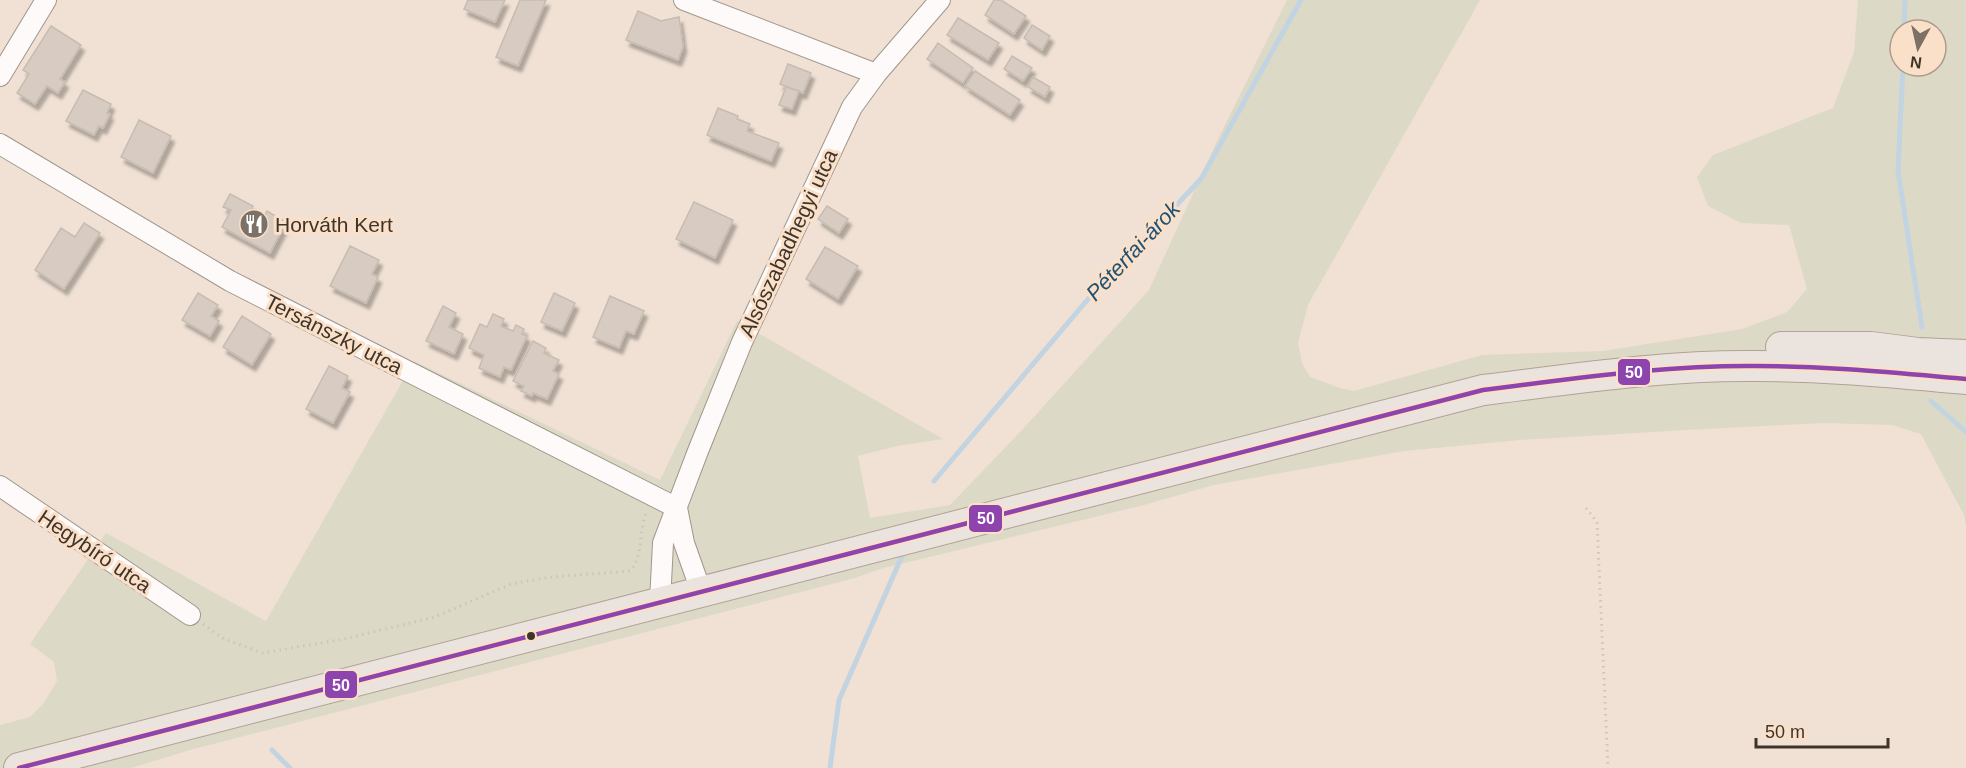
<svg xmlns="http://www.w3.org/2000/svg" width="1966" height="768" font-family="Helvetica,sans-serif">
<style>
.green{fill:#ddd9c7;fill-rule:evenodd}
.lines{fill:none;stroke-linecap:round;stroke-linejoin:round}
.stream{stroke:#c2d3e1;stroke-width:5}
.building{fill:#d8cbc1;stroke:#c7bcb1;stroke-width:1.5;filter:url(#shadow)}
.minor-casing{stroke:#a1968c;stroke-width:22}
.primary-casing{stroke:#b2a195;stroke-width:32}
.path{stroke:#cac5bf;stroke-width:3;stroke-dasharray:1.5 4.5;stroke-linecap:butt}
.minor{stroke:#fdfaf9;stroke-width:20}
.primary{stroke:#ebe3dd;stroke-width:30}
.bus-1-casing{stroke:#fbe0c9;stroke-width:9}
.bus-1{stroke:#8e44ad;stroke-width:4.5}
.bus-dot{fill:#3e342a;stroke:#fbe0c9;stroke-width:2}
.labels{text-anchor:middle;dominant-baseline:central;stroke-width:6;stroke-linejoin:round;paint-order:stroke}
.poi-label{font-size:21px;fill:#3e342a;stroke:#fbe0c9;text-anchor:start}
.street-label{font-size:21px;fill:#3e342a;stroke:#fbe0c9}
.water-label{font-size:22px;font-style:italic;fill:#1f5173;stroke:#fbe0c9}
.line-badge{stroke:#fbe0c9;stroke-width:2}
.badge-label{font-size:16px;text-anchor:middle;font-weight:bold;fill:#fff}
</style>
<defs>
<filter id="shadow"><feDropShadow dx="3.5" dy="6" stdDeviation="1.5" flood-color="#0004"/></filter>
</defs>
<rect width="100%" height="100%" fill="#f0e1d4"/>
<path class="green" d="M1287,0H1480L1308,305L1298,343L1302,363L1310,377L1340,388L1354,391L1482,355L1603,351L1742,329L1787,312L1807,289L1789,225L1741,223L1708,206L1697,177L1713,155L1833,108L1854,52L1858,0H1966V525L1964,515L1921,434L1892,425L1824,423L1703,429L1520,440L1404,451L1214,485L1144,505L880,569L855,578L190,750L131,768H0V725L30,717L43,704L57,681L54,662L30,644L106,533L266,621L414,361L660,480L737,321L943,439L897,446L858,456L870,518L950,505L1022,430L1149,290L1218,139ZM1900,30H1936V66H1900Z"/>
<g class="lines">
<g class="stream">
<path d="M1904,30L1905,0"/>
<path d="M1903,66L1898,171L1922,327"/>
<path d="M1931,401L1966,432"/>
<path d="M934,481L1089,298L1201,179L1301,0"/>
<path d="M272,750L290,768"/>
<path d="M830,768L839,700L902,556"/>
</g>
</g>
<g class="building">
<path d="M468,0H505L495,22L464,9Z"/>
<path d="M520,0H546L518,66L496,57Z"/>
<path d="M994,0H1001L1026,16L1014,34L985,15Z"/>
<path d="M638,11L661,21L679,17L683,47L678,60L626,40Z"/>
<path d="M958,18L999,43L988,60L947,35Z"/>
<path d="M1032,25L1050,36L1042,50L1024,38Z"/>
<path d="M51,26L81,45L60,79L65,82L58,93L47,86L35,104L17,93L29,74L23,70Z"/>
<path d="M938,43L973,68L963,83L927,59Z"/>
<path d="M1012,56L1032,68L1023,81L1004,69Z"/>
<path d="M788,64L811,73L803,93L780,84Z"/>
<path d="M975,71L1020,100L1010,115L965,86Z"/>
<path d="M1033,77L1050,87L1045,97L1028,87Z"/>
<path d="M786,87L799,91L792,109L779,105Z"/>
<path d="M83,90L111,104L107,113L110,114L103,128L99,126L94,135L66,121Z"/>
<path d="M718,108L738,116L737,119L750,124L747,131L779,143L771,161L707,135Z"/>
<path d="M139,120L171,136L153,173L121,157Z"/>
<path d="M230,194L253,206L249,213L262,220L267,211L286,222L270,253L222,227L231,210L223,207Z"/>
<path d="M694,202L733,220L715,258L676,239Z"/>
<path d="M827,206L848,219L839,233L818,219Z"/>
<path d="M84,223L100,233L64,289L35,270L61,228L75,237Z"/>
<path d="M350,246L379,260L372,274L378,277L366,303L330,286Z"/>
<path d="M825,247L858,266L838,299L806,279Z"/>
<path d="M198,293L218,305L211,316L219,321L210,336L182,320Z"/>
<path d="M554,293L575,303L562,331L541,322Z"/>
<path d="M610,296L644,311L634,334L626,331L619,348L593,337Z"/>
<path d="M443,306L456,313L449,327L463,334L454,354L426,341Z"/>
<path d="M493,314L504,319L501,326L513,331L516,325L524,329L522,334L527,336L511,370L504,367L500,377L479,368L484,355L469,348L480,324L487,327Z"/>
<path d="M242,316L271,334L252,365L223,347Z"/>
<path d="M533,341L546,348L544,353L559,360L553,371L559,374L547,399L533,393L532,396L521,391L524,386L513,381Z"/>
<path d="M329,366L348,376L342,388L350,392L333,423L306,409Z"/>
</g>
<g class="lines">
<g class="minor-casing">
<g id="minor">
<path d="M684,0L876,74"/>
<path d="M0,76L46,0"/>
<path d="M0,144L230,281L677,508"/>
<path d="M0,486L190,615"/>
<path d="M677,508L684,543L701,591"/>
<path d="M660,602L663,543L698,451L742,342L852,107L876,74L940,0"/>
</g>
</g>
<g class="primary-casing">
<g id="primary">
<path d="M1781,347H1871L1918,353L1966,355"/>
<path d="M19,768L1483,390C1573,379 1664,365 1756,366C1826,366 1896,373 1966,379"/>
</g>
</g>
<g class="path">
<path d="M1586,508L1597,522L1608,768"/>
<path d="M203,624L224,639L263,653L344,639L435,617L511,584L552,577L630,571C644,556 638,531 647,511"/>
</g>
<use href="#minor" class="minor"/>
<use href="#primary" class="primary"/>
<g class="bus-1-casing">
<path id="bus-1" d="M19,768L1483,390C1573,379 1664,365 1756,366C1826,366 1896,373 1966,379"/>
</g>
<use href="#bus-1" class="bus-1"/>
</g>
<defs>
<g id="restaurant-disc" transform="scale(1.5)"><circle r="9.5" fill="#7c7166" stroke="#fbe0c9"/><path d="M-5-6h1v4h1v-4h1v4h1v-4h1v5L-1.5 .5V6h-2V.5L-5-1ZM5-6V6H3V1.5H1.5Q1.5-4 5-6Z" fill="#fff"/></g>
</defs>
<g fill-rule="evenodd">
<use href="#restaurant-disc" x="254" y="224"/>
</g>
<circle class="bus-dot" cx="531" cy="636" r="5"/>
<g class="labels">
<g class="poi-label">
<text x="275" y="224">Horváth Kert</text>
</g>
<g class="street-label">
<text transform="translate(788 243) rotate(-65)">Alsószabadhegyi utca</text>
<text transform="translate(334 334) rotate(27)">Tersánszky utca</text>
<text transform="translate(95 551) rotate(34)">Hegybíró utca</text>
</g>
<g class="water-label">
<text transform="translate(1133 251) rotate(-47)">Péterfai-árok</text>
</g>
</g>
<g class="line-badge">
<rect x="1617" y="358" width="34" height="28" rx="6" fill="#8e44ad"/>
<rect x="968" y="504" width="35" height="29" rx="6" fill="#8e44ad"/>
<rect x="324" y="670" width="34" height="29" rx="6" fill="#8e44ad"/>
</g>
<g class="badge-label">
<text x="1634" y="378">50</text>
<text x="986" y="524">50</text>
<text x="341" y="691">50</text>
</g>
<g transform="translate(1918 48) rotate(188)"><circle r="28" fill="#fbe0c9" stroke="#af9b89" stroke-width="1.5"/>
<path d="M0-4.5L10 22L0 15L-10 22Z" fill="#7c7166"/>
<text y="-9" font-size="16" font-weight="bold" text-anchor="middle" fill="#3e342a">N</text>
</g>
<path d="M1756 738v9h132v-9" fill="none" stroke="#3e342a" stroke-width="3"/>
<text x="1765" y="738" font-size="18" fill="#3e342a" stroke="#fbe0c9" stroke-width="4.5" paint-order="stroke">50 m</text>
</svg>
